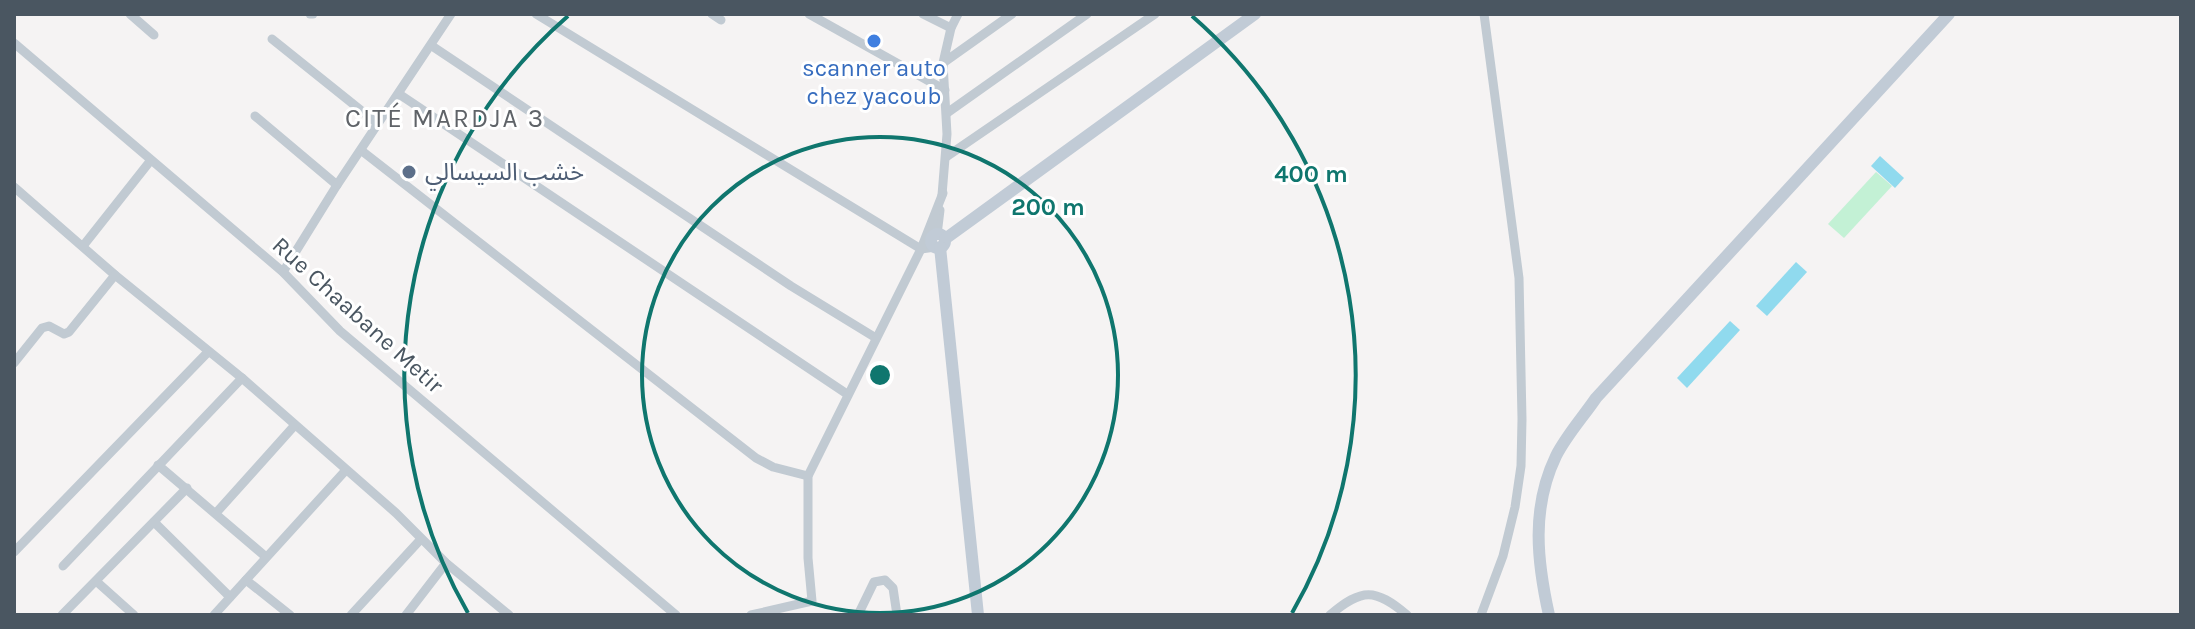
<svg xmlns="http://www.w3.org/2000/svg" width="2195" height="629" font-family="Karla,'Noto Sans Arabic',sans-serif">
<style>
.green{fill:#c3f1d5}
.water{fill:#90daee}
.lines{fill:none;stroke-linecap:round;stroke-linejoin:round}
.street{stroke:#c1cad2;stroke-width:9}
.secondary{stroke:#c1cbd6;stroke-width:12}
.ring{fill:none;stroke:#0f766e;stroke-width:4}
.shop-dot{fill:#3f7fe0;stroke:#fff;stroke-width:3}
.service-dot{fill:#5c6f8a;stroke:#fff;stroke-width:3}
.labels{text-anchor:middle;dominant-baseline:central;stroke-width:6;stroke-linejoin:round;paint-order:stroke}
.shop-label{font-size:24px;fill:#366cbe;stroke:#fff}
.service-label{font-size:24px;fill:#4e5e75;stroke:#fff;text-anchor:start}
.street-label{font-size:24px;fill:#4a5661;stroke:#fff}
.neighbourhood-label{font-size:26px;letter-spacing:2px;fill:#5f6368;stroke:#fff}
.centre{fill:#0f766e;stroke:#fff;stroke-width:4}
.ring-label{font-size:24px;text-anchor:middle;font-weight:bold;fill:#0f766e;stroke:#fff;stroke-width:6;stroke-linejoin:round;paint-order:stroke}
</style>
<rect width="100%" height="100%" fill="#f5f3f3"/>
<path class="green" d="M1876,172L1892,186L1844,238L1828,224Z"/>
<g class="water">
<path d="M1880,156L1904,178L1895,188L1871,166Z"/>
<path d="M1796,262L1807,272L1767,316L1756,306Z"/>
<path d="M1730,321L1740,330L1687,388L1677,378Z"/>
</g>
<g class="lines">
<g class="street">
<path d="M130,14L154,35"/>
<path d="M310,14H313"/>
<path d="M536,14L921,249L935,247"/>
<path d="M712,14L721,20"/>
<path d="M809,14L945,90"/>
<path d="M923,14L951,28"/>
<path d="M272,39L378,124"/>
<path d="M14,43L283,272L340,331L676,615"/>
<path d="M432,46L791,286L876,338"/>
<path d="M943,63L1012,14"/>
<path d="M399,94L847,394"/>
<path d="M947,113L1087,14"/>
<path d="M255,116L337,185"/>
<path d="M362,151L756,458L773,467L808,476"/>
<path d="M946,157L1155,14"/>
<path d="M14,187L115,275L242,378L396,513L446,563L509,615"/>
<path d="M942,195L947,134L943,63L951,28L958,14"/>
<path d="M937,235L940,210"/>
<path d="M83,246L151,160"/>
<path d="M283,272L337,185L451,14"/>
<path d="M14,363L42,328L49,326L64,334L69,332L115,275"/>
<path d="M158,465L266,557"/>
<path d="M216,513L295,425"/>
<path d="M154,522L230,597"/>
<path d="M14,552L208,352"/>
<path d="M63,566L242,378"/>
<path d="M246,580L290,615"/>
<path d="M96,581L134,615"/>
<path d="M62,615L187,488"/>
<path d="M214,615L346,470"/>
<path d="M351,615L421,539"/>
<path d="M406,615L446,563"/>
<path d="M751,615L812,601L808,558V476L921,249L943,193"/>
<path d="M858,615L874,582L885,580L893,588L897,615"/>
<path d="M1330,615C1362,588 1375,588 1407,615"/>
<path d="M1481,615L1503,556L1515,507L1521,466L1522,419L1519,278L1484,14"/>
</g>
<g class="secondary">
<circle cx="938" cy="241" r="7"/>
<path d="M945,239L1255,14"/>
<path d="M940,247L978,615"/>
<path d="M1549,615C1537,561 1531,508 1556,456C1566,436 1583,417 1596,398L1949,14"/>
</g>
</g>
<g class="ring">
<circle cx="880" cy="375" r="238"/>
<path d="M468 613A476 476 0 0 1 568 16M1192 16A476 476 0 0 1 1292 613"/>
</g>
<circle class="shop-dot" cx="874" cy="41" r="8"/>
<circle class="service-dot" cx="409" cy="172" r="8"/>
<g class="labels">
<g class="shop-label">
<text x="874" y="68">scanner auto<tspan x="874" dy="28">chez yacoub</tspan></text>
</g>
<g class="service-label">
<text x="425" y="172">خشب السيسالي</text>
</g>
<g class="street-label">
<text transform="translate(358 315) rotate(42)">Rue Chaabane Metir</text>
</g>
<g class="neighbourhood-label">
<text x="445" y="118">CITÉ MARDJA 3</text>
</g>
</g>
<circle cx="880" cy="375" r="12" class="centre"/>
<g class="ring-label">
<text x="1311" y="182">400 m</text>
<text x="1048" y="215">200 m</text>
</g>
<rect width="2195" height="629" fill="none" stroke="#4a5661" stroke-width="32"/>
</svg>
